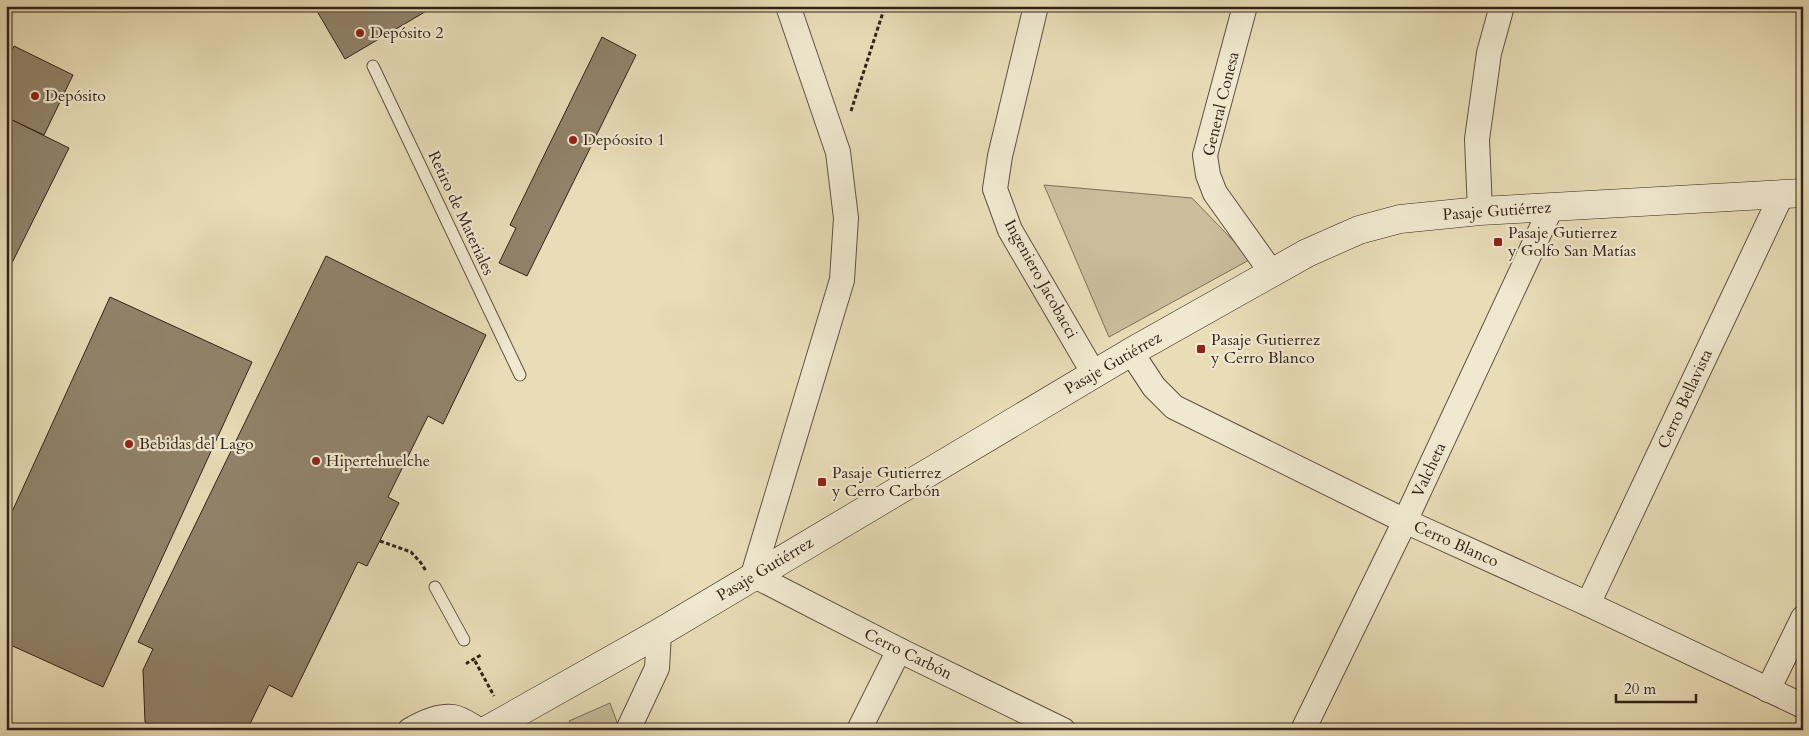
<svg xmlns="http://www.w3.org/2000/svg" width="1809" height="736" font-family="Cardo,serif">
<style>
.green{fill:#c9bd9c;stroke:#7e705a}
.building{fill:#91836b;stroke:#332219}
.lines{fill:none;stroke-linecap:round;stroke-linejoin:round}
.service-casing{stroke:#605140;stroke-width:13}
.minor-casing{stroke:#605140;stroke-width:26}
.secondary-casing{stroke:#332219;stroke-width:29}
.path{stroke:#332219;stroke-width:3;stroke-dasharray:4 2.5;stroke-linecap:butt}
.service{stroke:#f0e9d0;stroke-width:11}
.minor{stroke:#f0e9d0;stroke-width:24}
.secondary{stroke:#f0e9d0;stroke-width:28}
.poi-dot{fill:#8f2418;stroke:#f0e9d0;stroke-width:2}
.labels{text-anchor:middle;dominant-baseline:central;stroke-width:4.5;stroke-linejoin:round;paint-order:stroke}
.poi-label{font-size:16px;fill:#332219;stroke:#f0e9d0;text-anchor:start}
.street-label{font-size:16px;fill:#332219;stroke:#f0e9d0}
</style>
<rect width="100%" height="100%" fill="#e8ddb7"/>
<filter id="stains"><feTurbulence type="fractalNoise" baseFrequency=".004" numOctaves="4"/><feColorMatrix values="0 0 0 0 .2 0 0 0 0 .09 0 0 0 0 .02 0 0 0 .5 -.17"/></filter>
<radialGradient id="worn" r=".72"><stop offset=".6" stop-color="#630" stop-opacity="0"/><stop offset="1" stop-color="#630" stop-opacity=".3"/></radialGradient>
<g class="green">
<path d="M1044,185L1192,198L1251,259L1109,337Z"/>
<path d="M610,703L618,725L615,730H575L569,721Z"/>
</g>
<g class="building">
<path d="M314,6H435L345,59Z"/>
<path d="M602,37L636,55L527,276L499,263L516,228L510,225Z"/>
<path d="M14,46L73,75L44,135L6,117V62Z"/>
<path d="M6,117L69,148L6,275Z"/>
<path d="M326,256L486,335L443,424L428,416L388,497L399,503L367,566L358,562L292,697L269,685L250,724L242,730H161L145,722L143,670L153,649L138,642Z"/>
<path d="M110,297L252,362L103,687L6,643V525Z"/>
</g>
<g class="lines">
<g class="service-casing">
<g id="service">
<path d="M373,66L520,375"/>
<path d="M435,587L464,640"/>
</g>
</g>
<g class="minor-casing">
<g id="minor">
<path d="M788,6L838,152L846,218L842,280L753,575L899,650L1063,730"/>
<path d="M1036,6L1000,156L995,189L1010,230L1094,374"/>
<path d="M1245,6L1205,155L1208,175L1215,193L1272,273"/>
<path d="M1480,211L1477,139L1489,53L1502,6"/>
<path d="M1131,352L1154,387L1174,407L1405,521L1588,604L1803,706"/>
<path d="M1588,604L1782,194"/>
<path d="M1768,690L1803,618"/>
<path d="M410,730C422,723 439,715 453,717C461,718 472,726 479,730"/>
<path d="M628,730L657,668L659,633"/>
<path d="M859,730L899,650"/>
<path d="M1303,730L1405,521L1551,208"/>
</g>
</g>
<g class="secondary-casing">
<path id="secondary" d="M487,730L659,633L1131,352L1307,253L1359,230L1400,219L1480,211L1803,193"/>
</g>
<g class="path">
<path d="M851,111L885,6"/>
<path d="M380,541L411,552L421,563L426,571"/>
<path d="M475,661L494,696"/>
<path d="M468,664L467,663L481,655"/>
</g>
<use href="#service" class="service"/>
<use href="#minor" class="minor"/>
<use href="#secondary" class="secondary"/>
</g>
<g class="poi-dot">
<circle cx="360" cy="33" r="5"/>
<circle cx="35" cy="96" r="5"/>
<circle cx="573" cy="140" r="5"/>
<rect x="1493" y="237" width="10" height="10" rx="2.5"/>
<rect x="1196" y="344" width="10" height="10" rx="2.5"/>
<circle cx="129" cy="444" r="5"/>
<circle cx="316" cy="461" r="5"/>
<rect x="817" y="477" width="10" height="10" rx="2.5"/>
</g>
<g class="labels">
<g class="poi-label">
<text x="370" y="33">Depósito 2</text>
<text x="45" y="96">Depósito</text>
<text x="583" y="140">Depóosito 1</text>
<text x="1508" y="233">Pasaje Gutierrez<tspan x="1508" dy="18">y Golfo San Matías</tspan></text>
<text x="1211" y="340">Pasaje Gutierrez<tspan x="1211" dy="18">y Cerro Blanco</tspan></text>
<text x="139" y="444">Bebidas del Lago</text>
<text x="326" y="461">Hipertehuelche</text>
<text x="832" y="473">Pasaje Gutierrez<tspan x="832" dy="18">y Cerro Carbón</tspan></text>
</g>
<g class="street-label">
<text transform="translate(1221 104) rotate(-76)">General Conesa</text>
<text transform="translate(1497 211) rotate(-4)">Pasaje Gutiérrez</text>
<text transform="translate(461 213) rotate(65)">Retiro de Materiales</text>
<text transform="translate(1041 279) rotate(61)">Ingeniero Jacobacci</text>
<text transform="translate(1113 363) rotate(-30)">Pasaje Gutiérrez</text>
<text transform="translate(1685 399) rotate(-65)">Cerro Bellavista</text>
<text transform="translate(1429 470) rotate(-65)">Valcheta</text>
<text transform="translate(1456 544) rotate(24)">Cerro Blanco</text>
<text transform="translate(765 569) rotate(-31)">Pasaje Gutiérrez</text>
<text transform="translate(908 654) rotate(26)">Cerro Carbón</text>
</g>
</g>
<rect width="1809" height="736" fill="none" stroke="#e8ddb7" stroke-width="25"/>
<rect x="8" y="8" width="1794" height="721" fill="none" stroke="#332219" stroke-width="2.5"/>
<rect x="12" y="12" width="1784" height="711" fill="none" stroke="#332219"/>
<path d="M1616 694v8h80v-8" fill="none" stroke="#332219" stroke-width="2.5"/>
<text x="1624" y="694" font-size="15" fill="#332219" stroke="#f0e9d0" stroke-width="4" paint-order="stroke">20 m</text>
<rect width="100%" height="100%" filter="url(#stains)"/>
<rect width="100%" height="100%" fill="url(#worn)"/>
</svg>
